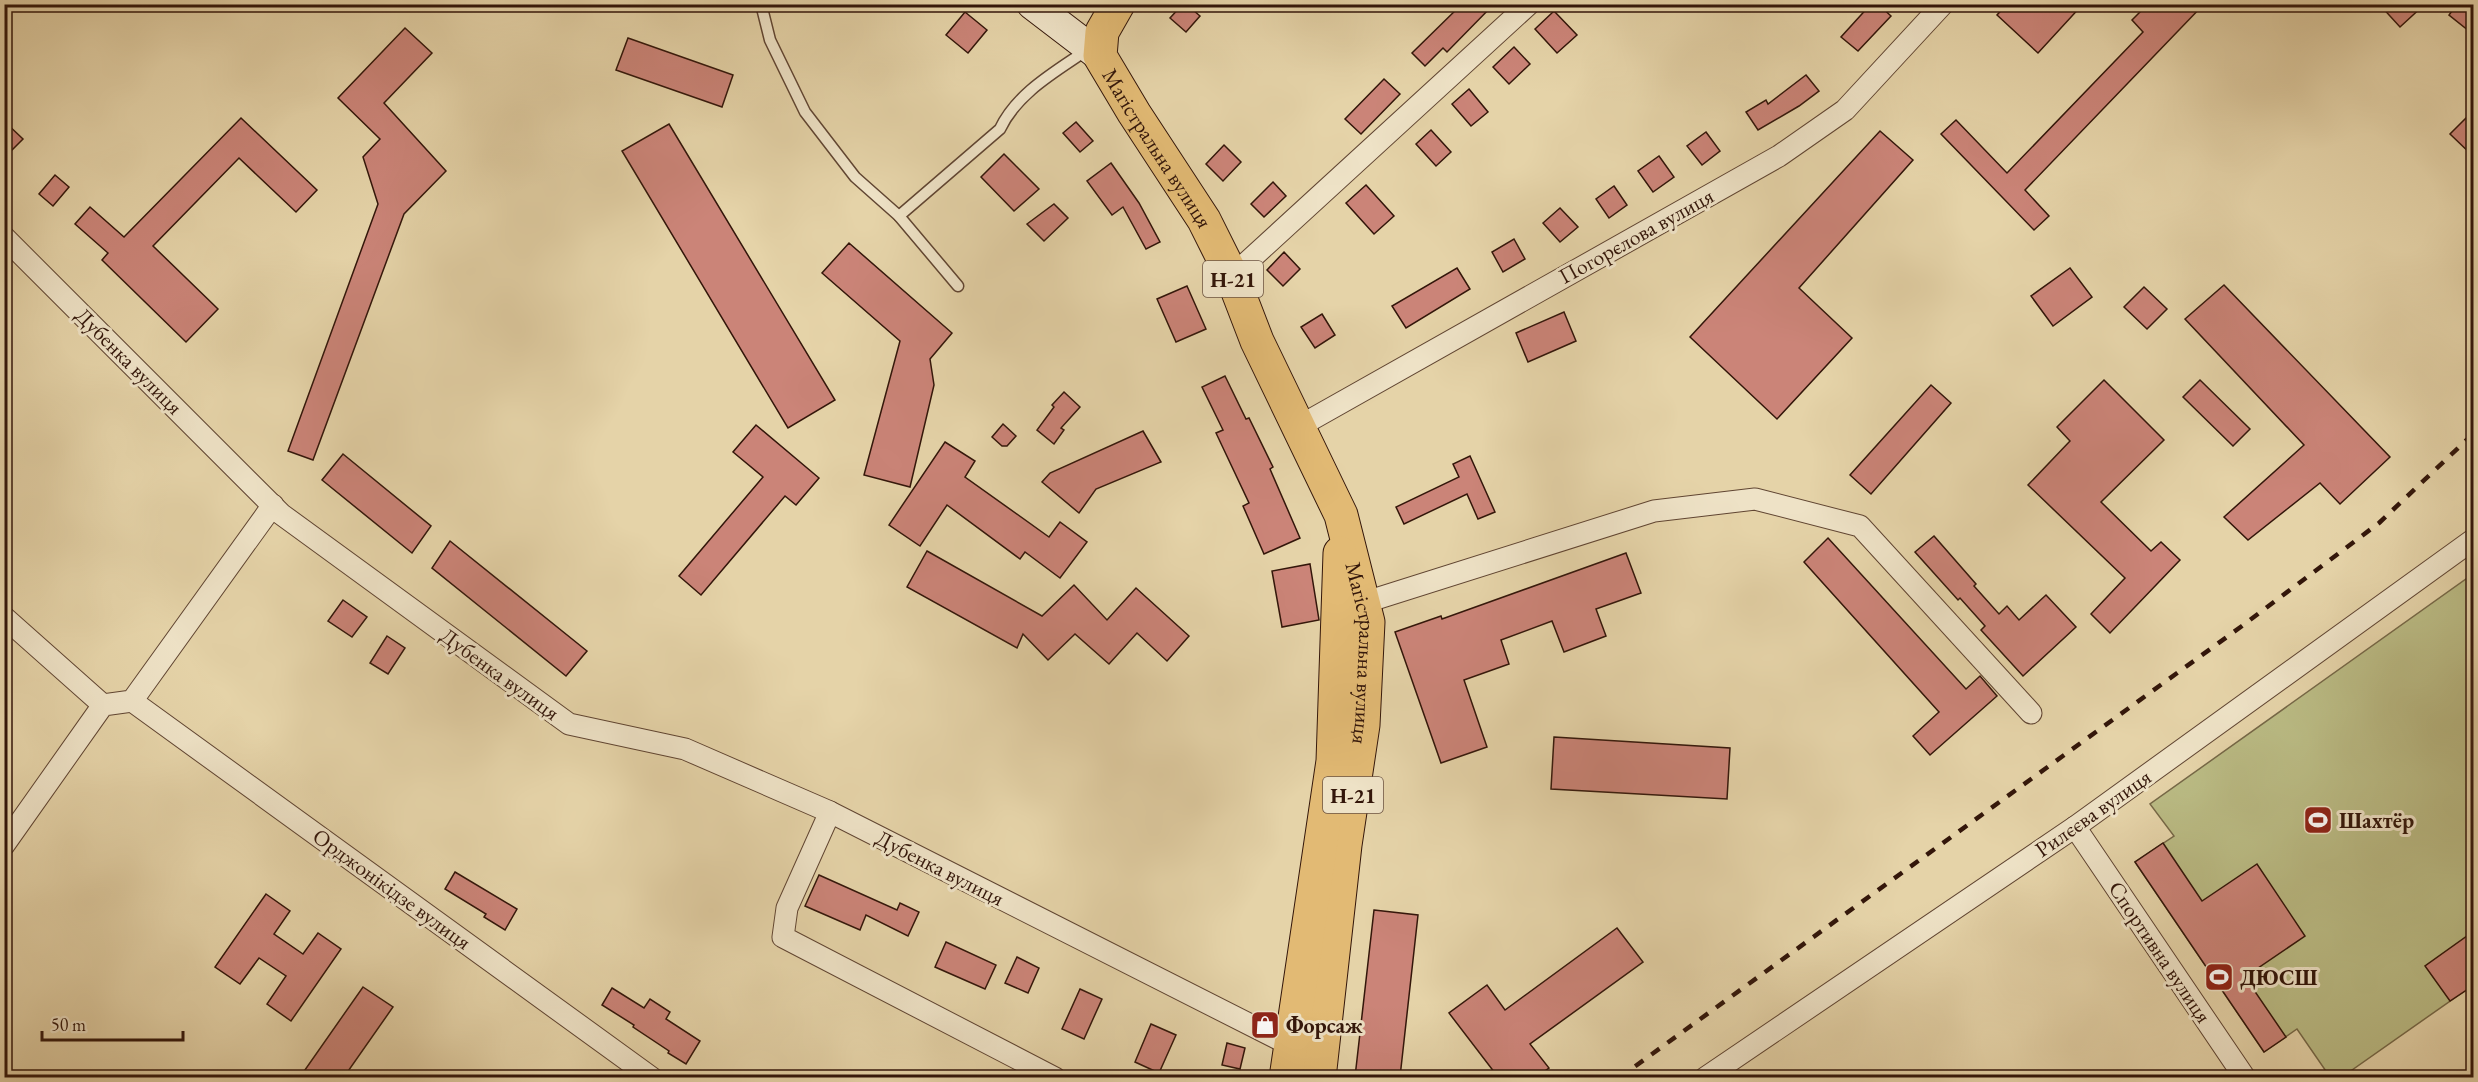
<svg xmlns="http://www.w3.org/2000/svg" width="2478" height="1082" font-family="'EB Garamond',serif">
<style>
.green{fill:#babb84;stroke:#766847;stroke-width:1.5}
.building{fill:#cb8478;stroke:#33160a;stroke-width:1.5}
.lines{fill:none;stroke-linecap:round;stroke-linejoin:round}
.lane-casing{stroke:#604532;stroke-width:13}
.street-casing{stroke:#604532;stroke-width:23}
.secondary-casing{stroke:#33160a;stroke-width:32}
.primary-casing{stroke:#33160a;stroke-width:35}
.lane{stroke:#eee2c6;stroke-width:10}
.street{stroke:#eee2c6;stroke-width:21}
.secondary{stroke:#eee2c6;stroke-width:30}
.primary{stroke:#e2ba74;stroke-width:33}
.rail{stroke:#33160a;stroke-width:4.5;stroke-dasharray:10 10;stroke-linecap:butt}
.labels{text-anchor:middle;dominant-baseline:central;stroke-width:6;stroke-linejoin:round;paint-order:stroke}
.shield{fill:#eee2c6;stroke:#6b5342;stroke-width:1.5}
.shield-label{font-size:21px;font-weight:bold;fill:#33160a}
.street-label{font-size:22px;fill:#33160a;stroke:#eee2c6}
.poi-label{font-size:22px;font-weight:bold;fill:#33160a;stroke:#eee2c6;text-anchor:start}
</style>
<rect width="100%" height="100%" fill="#e5d3a8"/>
<filter id="stains"><feTurbulence type="fractalNoise" baseFrequency=".00333" numOctaves="4"/><feColorMatrix values="0 0 0 0 .2 0 0 0 0 .09 0 0 0 0 .02 0 0 0 .5 -.17"/></filter>
<radialGradient id="worn" r=".72"><stop offset=".6" stop-color="#630" stop-opacity="0"/><stop offset="1" stop-color="#630" stop-opacity=".3"/></radialGradient>
<path class="green" d="M2473,574V985L2342,1077H2330L2297,1029L2264,1052L2135,862L2174,836L2150,804Z"/>
<g class="building">
<path d="M1183,4H1186L1200,16L1186,32L1170,18Z"/>
<path d="M1462,4H1494L1447,52L1443,48L1425,66L1412,53Z"/>
<path d="M1871,4H1878L1891,16L1858,51L1841,37Z"/>
<path d="M2007,4H2083L2038,53L1997,15Z"/>
<path d="M2148,4H2204L2025,190L2049,216L2034,230L1941,134L1956,120L2007,173L2143,32L2132,20Z"/>
<path d="M2379,4H2425L2400,27Z"/>
<path d="M2457,4H2474V35L2449,15Z"/>
<path d="M1554,11L1577,35L1557,53L1535,29Z"/>
<path d="M965,12L987,30L968,53L946,35Z"/>
<path d="M405,28L432,53L384,103L446,171L404,214L313,460L288,451L378,204L363,157L380,139L338,98Z"/>
<path d="M628,38L733,75L722,107L616,70Z"/>
<path d="M1514,47L1530,64L1509,84L1493,67Z"/>
<path d="M1806,75L1819,91L1799,106L1758,130L1746,112L1766,100L1768,104Z"/>
<path d="M1384,79L1400,94L1361,134L1345,119Z"/>
<path d="M1469,89L1488,112L1471,126L1452,104Z"/>
<path d="M2474,110V157L2450,134Z"/>
<path d="M241,118L317,190L296,212L239,158L153,246L218,309L186,342L102,260L108,253L75,224L90,207L124,237Z"/>
<path d="M4,121L23,139L4,158Z"/>
<path d="M1076,122L1093,141L1080,152L1063,133Z"/>
<path d="M669,124L835,400L788,428L622,151Z"/>
<path d="M1431,130L1451,152L1436,166L1416,144Z"/>
<path d="M1880,131L1913,160L1799,288L1852,338L1777,419L1690,337Z"/>
<path d="M1706,132L1720,151L1702,165L1687,146Z"/>
<path d="M1224,145L1241,162L1223,181L1206,164Z"/>
<path d="M1004,154L1039,189L1014,211L981,177Z"/>
<path d="M1659,156L1674,177L1653,192L1638,171Z"/>
<path d="M1111,163L1139,203L1160,242L1146,249L1123,207L1112,215L1087,181Z"/>
<path d="M55,175L69,187L53,206L39,194Z"/>
<path d="M1273,182L1286,196L1264,217L1251,204Z"/>
<path d="M1366,185L1394,216L1374,234L1346,203Z"/>
<path d="M1614,186L1627,205L1609,218L1596,199Z"/>
<path d="M1054,204L1068,218L1044,241L1027,224Z"/>
<path d="M1560,208L1578,227L1560,242L1543,223Z"/>
<path d="M1514,239L1525,259L1503,272L1492,252Z"/>
<path d="M849,243L952,333L930,359L934,385L910,487L864,475L900,341L822,273Z"/>
<path d="M1284,252L1300,269L1283,286L1267,270Z"/>
<path d="M1457,268L1470,289L1406,328L1392,306Z"/>
<path d="M2070,268L2092,297L2053,326L2031,296Z"/>
<path d="M2224,285L2390,457L2340,504L2320,483L2248,540L2224,517L2304,445L2185,319Z"/>
<path d="M1187,286L1206,329L1176,342L1157,299Z"/>
<path d="M2144,287L2167,309L2147,329L2124,307Z"/>
<path d="M1564,312L1576,341L1528,362L1516,333Z"/>
<path d="M1322,314L1335,335L1315,348L1301,327Z"/>
<path d="M1225,376L1246,419L1249,418L1273,467L1270,469L1300,538L1264,554L1243,506L1249,503L1216,433L1223,430L1202,387Z"/>
<path d="M2104,380L2164,440L2101,502L2151,551L2161,542L2180,560L2110,633L2091,614L2125,578L2028,485L2070,441L2057,427Z"/>
<path d="M2200,380L2250,429L2233,446L2183,397Z"/>
<path d="M1931,385L1951,403L1871,494L1850,475Z"/>
<path d="M1064,392L1080,407L1061,428L1064,430L1054,444L1037,430L1054,407L1052,405Z"/>
<path d="M1003,424L1016,436L1007,446H1002L992,437Z"/>
<path d="M756,425L819,478L796,505L785,496L701,595L679,576L763,477L733,452Z"/>
<path d="M1143,431L1161,462L1096,489L1079,513L1042,482L1050,473Z"/>
<path d="M945,442L975,461L965,477L1049,537L1060,522L1087,542L1060,578L1025,552L1020,559L947,505L920,546L889,525Z"/>
<path d="M343,454L431,526L412,553L322,480Z"/>
<path d="M1470,456L1495,512L1478,519L1467,494L1404,524L1396,507L1459,477L1453,464Z"/>
<path d="M1934,536L1976,584L1974,586L1999,614L2007,606L2019,620L2046,595L2076,627L2023,676L1981,630L1985,626L1960,598L1958,600L1915,552Z"/>
<path d="M1828,538L1966,689L1980,676L1997,696L1930,755L1913,736L1939,712L1804,562Z"/>
<path d="M450,541L587,651L566,676L432,568Z"/>
<path d="M927,551L1042,616L1074,585L1107,620L1136,588L1189,636L1167,661L1137,633L1109,664L1075,634L1048,660L1023,634L1017,648L907,587Z"/>
<path d="M1626,553L1641,593L1596,609L1606,636L1564,652L1552,621L1501,640L1509,664L1464,680L1487,747L1441,763L1395,632L1441,616L1442,619Z"/>
<path d="M1310,564L1319,620L1282,627L1272,571Z"/>
<path d="M343,600L367,617L352,637L328,621Z"/>
<path d="M387,636L405,648L388,674L370,663Z"/>
<path d="M1554,737L1730,748L1727,799L1551,789Z"/>
<path d="M2163,843L2202,901L2257,864L2305,936L2245,977L2286,1037L2264,1052L2135,862Z"/>
<path d="M455,872L517,909L505,930L484,917L486,914L445,889Z"/>
<path d="M819,875L897,910L900,903L919,912L908,936L866,915L860,930L805,906Z"/>
<path d="M266,894L290,911L274,934L303,954L318,933L341,949L291,1021L267,1004L286,976L259,958L240,984L215,967Z"/>
<path d="M1374,910L1418,915L1400,1077H1355Z"/>
<path d="M1617,928L1643,962L1530,1044L1549,1068L1536,1077H1498L1449,1013L1487,985L1505,1010Z"/>
<path d="M2474,931V985L2450,1001L2425,966Z"/>
<path d="M946,942L996,965L985,989L935,967Z"/>
<path d="M1017,957L1039,968L1028,993L1005,983Z"/>
<path d="M363,987L393,1007L344,1077H300Z"/>
<path d="M612,988L644,1008L650,999L670,1012L666,1019L700,1041L686,1064L668,1053L669,1051L633,1027L634,1025L602,1005Z"/>
<path d="M1080,989L1102,999L1084,1039L1062,1029Z"/>
<path d="M1151,1024L1176,1035L1159,1073L1135,1062Z"/>
<path d="M1227,1043L1245,1048L1240,1069L1222,1065Z"/>
</g>
<g class="lines">
<g class="lane-casing">
<g id="lane">
<path d="M761,4L770,40L805,112L855,177L899,216L958,286"/>
<path d="M899,216L1000,129C1017,93 1055,72 1087,50"/>
</g>
</g>
<g class="street-casing">
<g id="street">
<path d="M4,237L281,514L569,724L685,749L830,812L1300,1050"/>
<path d="M1232,276L1529,4"/>
<path d="M1298,427L1779,156L1845,110L1943,4"/>
<path d="M1363,603L1654,511L1755,499L1860,526L2031,713"/>
<path d="M4,617L103,705"/>
<path d="M132,701L652,1078"/>
<path d="M830,812L787,908L783,937L1055,1078"/>
<path d="M2075,827L2245,1078"/>
<path d="M4,845L103,705L132,701L273,505"/>
<path d="M1705,1078L2075,827L2474,539"/>
</g>
</g>
<g class="secondary-casing">
<path id="secondary" d="M1032,4L1100,56"/>
</g>
<g class="primary-casing">
<g id="primary">
<path id="s1" d="M1118,4L1102,32L1100,56L1134,113L1204,220L1232,276L1257,341L1341,515L1368,622L1363,725L1345,845L1319,1078"/>
<path d="M1286,1078L1333,761L1340,553"/>
</g>
</g>
<use href="#lane" class="lane"/>
<use href="#street" class="street"/>
<use href="#secondary" class="secondary"/>
<use href="#primary" class="primary"/>
<path class="rail" d="M1619,1078L2242,626L2379,523L2474,433"/>
</g>
<defs>
<g id="stadium-square" transform="scale(1.5)"><rect x="-9" y="-9" width="18" height="18" rx="4" fill="#8f2418" stroke="#eee2c6"/><path d="M0-5a6.5 5 0 1 0 0 10a6.5 5 0 1 0 0-10ZM-3.5-1.8h7v3.6h-7Z" fill="#fff"/></g>
<g id="shop-square" transform="scale(1.5)"><rect x="-9" y="-9" width="18" height="18" rx="4" fill="#8f2418" stroke="#eee2c6"/><path d="M-5-2.5h2.3a2.7 3.5 0 0 1 5.4 0H5L5.5 6h-11ZM-1.5-2.5h3a1.5 2.3 0 0 0-3 0Z" fill="#fff"/></g>
</defs>
<g fill-rule="evenodd">
<use href="#stadium-square" x="2318" y="820"/>
<use href="#stadium-square" x="2219" y="977"/>
<use href="#shop-square" x="1265" y="1025"/>
</g>
<g class="labels">
<g class="shield">
<rect x="1203" y="261" width="60" height="36" rx="4.5"/>
<rect x="1323" y="777" width="60" height="36" rx="4.5"/>
</g>
<g class="shield-label">
<text x="1233" y="279">Н-21</text>
<text x="1353" y="795">Н-21</text>
</g>
<g class="street-label">
<text stroke="none"><textPath href="#s1" startOffset="165">Магістральна вулиця</textPath></text>
<text transform="translate(1636 236) rotate(-29)">Погорєлова вулиця</text>
<text transform="translate(129 361) rotate(45)">Дубенка вулиця</text>
<text stroke="none"><textPath href="#s1" startOffset="717">Магістральна вулиця</textPath></text>
<text transform="translate(500 674) rotate(36)">Дубенка вулиця</text>
<text transform="translate(2093 813) rotate(-35)">Рилєєва вулиця</text>
<text transform="translate(940 868) rotate(27)">Дубенка вулиця</text>
<text transform="translate(392 889) rotate(36)">Орджонікідзе вулиця</text>
<text transform="translate(2160 952) rotate(56)">Спортивна вулиця</text>
</g>
<g class="poi-label">
<text x="2339" y="820">Шахтёр</text>
<text x="2240" y="977">ДЮСШ</text>
<text x="1286" y="1025">Форсаж</text>
</g>
</g>
<rect width="2478" height="1082" fill="none" stroke="#e5d3a8" stroke-width="24"/>
<rect x="6" y="6" width="2466" height="1070" fill="none" stroke="#33160a" stroke-width="3"/>
<rect x="12" y="12" width="2454" height="1058" fill="none" stroke="#33160a" stroke-width="1.5"/>
<path d="M42 1031v9h141v-9" fill="none" stroke="#33160a" stroke-width="3"/>
<text x="51" y="1031" font-size="18" fill="#33160a" stroke="#eee2c6" stroke-width="4.5" paint-order="stroke">50 m</text>
<rect width="100%" height="100%" filter="url(#stains)"/>
<rect width="100%" height="100%" fill="url(#worn)"/>
</svg>
